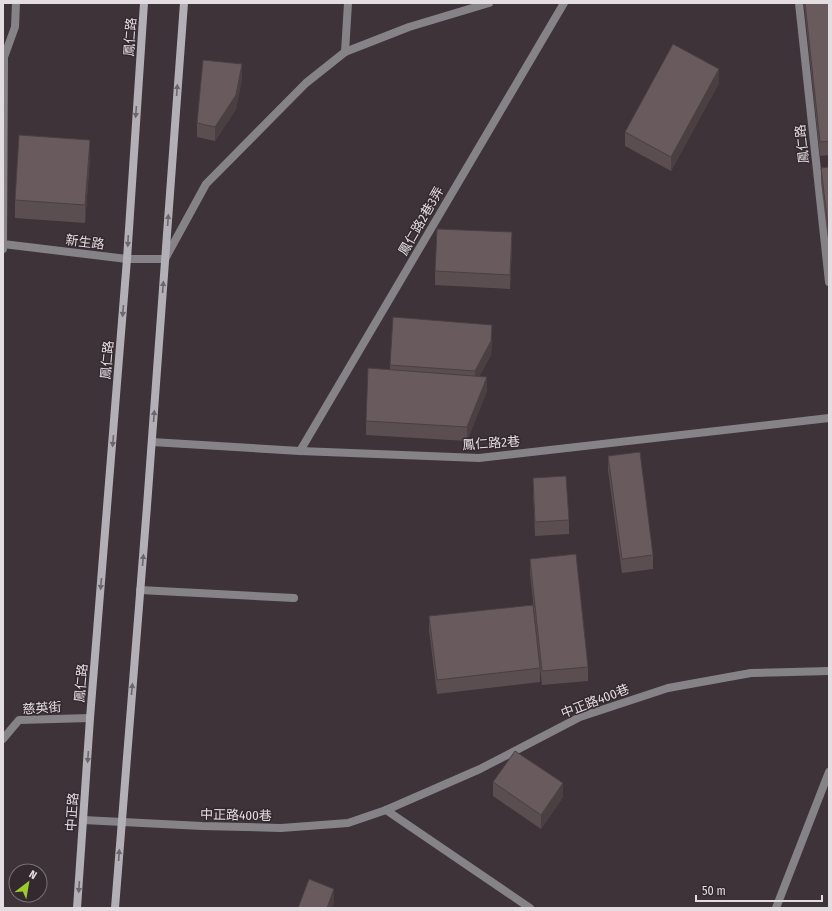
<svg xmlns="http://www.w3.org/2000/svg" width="832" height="911" font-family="'Fira Sans Condensed','Noto Sans TC',sans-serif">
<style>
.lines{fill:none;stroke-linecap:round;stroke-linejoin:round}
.service{stroke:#868388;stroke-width:8}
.minor{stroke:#868388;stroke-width:8}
.secondary{stroke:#b3afb6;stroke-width:8}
.wall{fill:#5a4e50}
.shaded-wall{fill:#4a4041}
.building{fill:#695b5d;stroke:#4a4041}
.oneway{fill:#6d656c}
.labels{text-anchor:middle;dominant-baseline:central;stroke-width:3;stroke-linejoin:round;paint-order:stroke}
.street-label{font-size:13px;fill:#e3dce0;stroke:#33292f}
</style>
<rect width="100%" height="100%" fill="#3d3339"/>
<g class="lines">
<g class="service">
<path d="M3,249L4,60"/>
<path d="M152,442L300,451L479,458L829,418"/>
<path d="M300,451L564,3"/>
<path d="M140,590L294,598"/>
<path d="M3,739L19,720L90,718"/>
</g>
<g class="minor">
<path d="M799,3L829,282"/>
<path d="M345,52L348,3"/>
<path d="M3,60L15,27L16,3"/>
<path d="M3,244L127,259H165L206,184L306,83L345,52L409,27L489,3"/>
<path d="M386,810L530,908"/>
<path d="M83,820L202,826L281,828L348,823L386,810L480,769L580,717L668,688L751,673L829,671"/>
<path d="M776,908L829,772"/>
</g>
<g class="secondary">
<path d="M77,908L90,718L127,259L144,3"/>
<path d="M115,908L147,506L184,3"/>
</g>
</g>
<g class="wall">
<path d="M804,3H829V155L820,156Z"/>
<path d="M242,78L236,109L215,141L197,137V123Z"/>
<path d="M719,83L671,171L625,146V132Z"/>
<path d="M90,158L85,223L15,218V200Z"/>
<path d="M829,167V248L821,182V168Z"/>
<path d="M512,246L510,289L435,285V271Z"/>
<path d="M492,339L491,355L479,376L487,391L467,441L366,435V421L390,370V365Z"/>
<path d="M608,456L653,555V569L622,573L608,470Z"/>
<path d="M533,478L569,520V534L535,536L533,491Z"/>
<path d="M530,559L588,667V681L542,685L530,573Z"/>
<path d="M429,616L540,668V682L437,694L429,630Z"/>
<path d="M493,782L563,797L541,829L493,796Z"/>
</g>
<g class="shaded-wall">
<path d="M242,64V78L236,109L215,141V127Z"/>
<path d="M719,69V83L671,171V157Z"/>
<path d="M90,140V158L85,223V205Z"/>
<path d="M512,232V246L510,289V275Z"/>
<path d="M492,325V339L491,355L475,385V371Z"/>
<path d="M487,377V391L467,441V427Z"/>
<path d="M563,783V797L541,829V815Z"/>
<path d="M334,889V903L332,908H327Z"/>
</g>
<g class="building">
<path d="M805,3H829V141L820,142Z"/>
<path d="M673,44L719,69L671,157L625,132Z"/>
<path d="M203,60L242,64L236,95L215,127L197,123Z"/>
<path d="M19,135L90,140L85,205L15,200Z"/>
<path d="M829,167V234L821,168Z"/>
<path d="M437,229L512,232L510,275L435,271Z"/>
<path d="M393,317L492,325L491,341L475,371L390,365Z"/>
<path d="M368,368L487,377L467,427L366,421Z"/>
<path d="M640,452L653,555L622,559L608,456Z"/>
<path d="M566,476L569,520L535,522L533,478Z"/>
<path d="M576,554L588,667L542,671L530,559Z"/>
<path d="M533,605L540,668L437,680L429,616Z"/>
<path d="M515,751L563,783L541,815L493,782Z"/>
<path d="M309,879L334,889L327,908H298Z"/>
</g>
<defs><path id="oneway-solid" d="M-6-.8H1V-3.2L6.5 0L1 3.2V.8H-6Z"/></defs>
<g class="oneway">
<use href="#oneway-solid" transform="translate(177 90) rotate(-86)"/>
<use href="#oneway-solid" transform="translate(136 112) rotate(94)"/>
<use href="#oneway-solid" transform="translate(168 220) rotate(-86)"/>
<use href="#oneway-solid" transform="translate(128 241) rotate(93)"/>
<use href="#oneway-solid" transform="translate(163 287) rotate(-86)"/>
<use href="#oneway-solid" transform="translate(123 311) rotate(95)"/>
<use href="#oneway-solid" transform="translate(154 416) rotate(-86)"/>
<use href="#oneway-solid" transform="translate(113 441) rotate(95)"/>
<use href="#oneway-solid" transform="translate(143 560) rotate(-85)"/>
<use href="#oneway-solid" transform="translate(101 584) rotate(95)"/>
<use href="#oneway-solid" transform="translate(132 689) rotate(-85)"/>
<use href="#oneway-solid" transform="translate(88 757) rotate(94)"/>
<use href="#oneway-solid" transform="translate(119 855) rotate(-86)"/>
<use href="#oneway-solid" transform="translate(79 887) rotate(94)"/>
</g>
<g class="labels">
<g class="street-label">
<text transform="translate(130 37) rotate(-86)">鳳仁路</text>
<text transform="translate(802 144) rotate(-96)">鳳仁路</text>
<text transform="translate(421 221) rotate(-60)">鳳仁路2巷3弄</text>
<text transform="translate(85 242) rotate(7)">新生路</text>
<text transform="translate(107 360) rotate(-85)">鳳仁路</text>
<text transform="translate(491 443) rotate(-4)">鳳仁路2巷</text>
<text transform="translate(81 683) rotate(-85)">鳳仁路</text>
<text transform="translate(595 701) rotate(-21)">中正路400巷</text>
<text transform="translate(42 708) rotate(-4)">慈英街</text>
<text transform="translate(72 812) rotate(-86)">中正路</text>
<text transform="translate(236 815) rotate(1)">中正路400巷</text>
</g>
</g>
<rect width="832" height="911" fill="none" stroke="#e3dce0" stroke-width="8"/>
<g transform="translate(28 883) rotate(31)"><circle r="19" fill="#33292f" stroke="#797176"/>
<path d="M0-3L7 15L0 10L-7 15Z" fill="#9fca2c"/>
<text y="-6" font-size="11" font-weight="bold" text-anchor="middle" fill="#e3dce0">N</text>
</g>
<path d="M696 895v6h126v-6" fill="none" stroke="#e3dce0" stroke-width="2"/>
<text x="702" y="895" font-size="12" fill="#e3dce0" stroke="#33292f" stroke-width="3" paint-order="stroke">50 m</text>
</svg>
